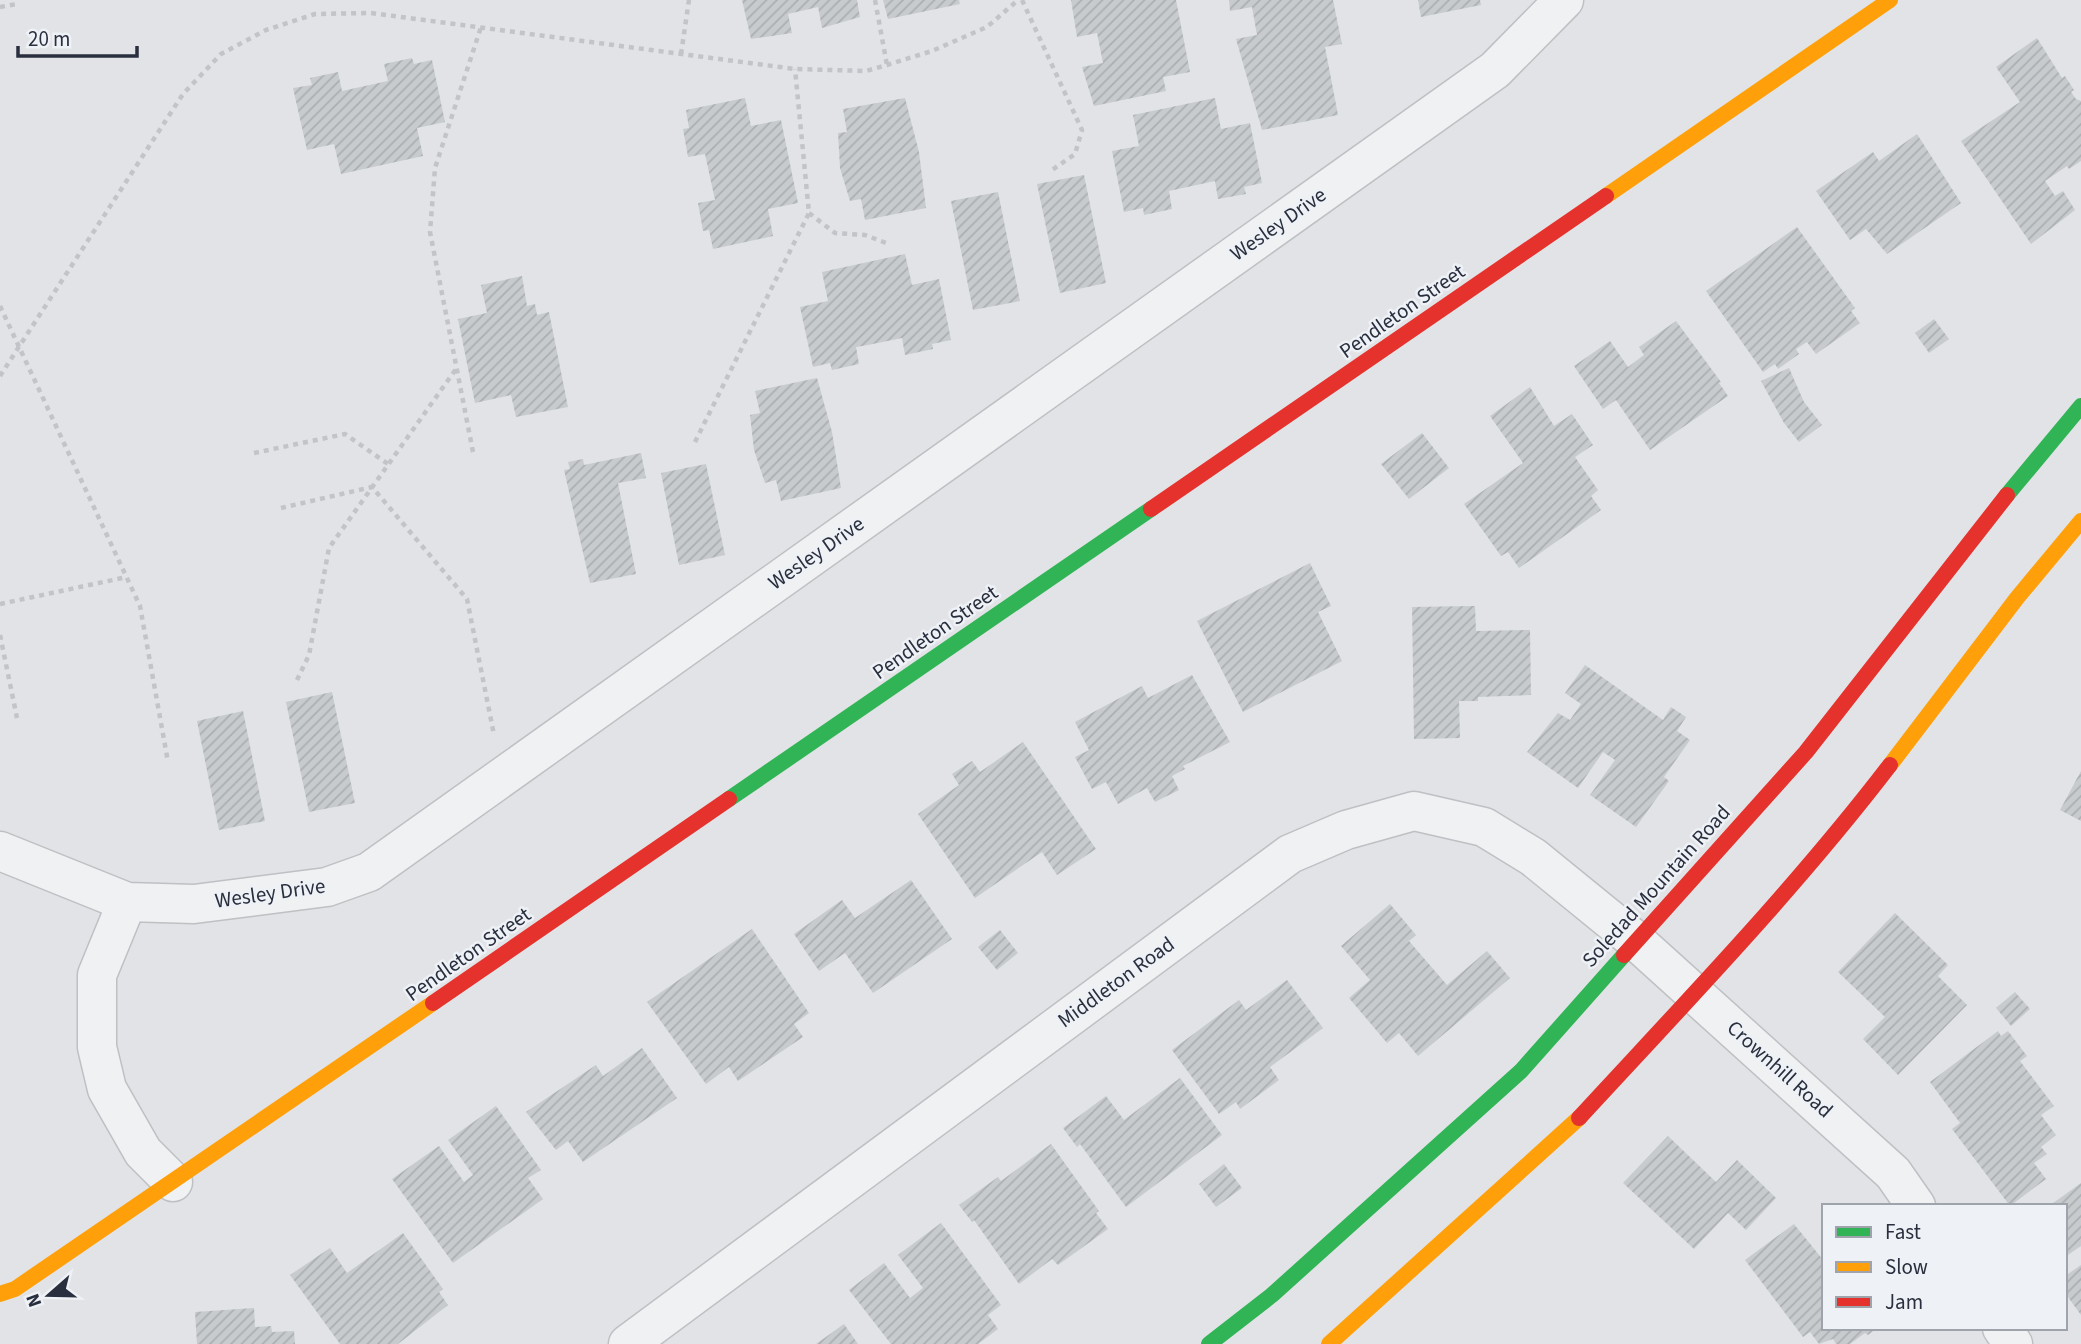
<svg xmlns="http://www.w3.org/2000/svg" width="2081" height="1344" font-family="'Source Sans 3',sans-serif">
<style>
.building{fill:url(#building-hatch)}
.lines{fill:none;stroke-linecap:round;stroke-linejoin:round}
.street-casing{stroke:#bec0c3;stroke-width:41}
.path{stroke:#c2c4c9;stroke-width:4.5;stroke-dasharray:5 5;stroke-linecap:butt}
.street{stroke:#f0f1f2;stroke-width:38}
.fast{stroke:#30b455;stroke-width:16}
.slow{stroke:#ff9f0a;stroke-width:16}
.jam{stroke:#e5322d;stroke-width:16}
.labels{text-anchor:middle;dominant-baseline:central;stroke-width:5;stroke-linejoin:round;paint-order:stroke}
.street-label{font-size:21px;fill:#292f3e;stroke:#eef1f5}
</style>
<defs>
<pattern id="building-hatch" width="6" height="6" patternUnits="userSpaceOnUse" patternTransform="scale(1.75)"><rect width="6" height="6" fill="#c8cbce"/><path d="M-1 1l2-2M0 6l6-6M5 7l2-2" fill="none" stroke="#acafb2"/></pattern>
</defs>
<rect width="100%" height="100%" fill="#e1e3e6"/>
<g class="building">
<path d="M742,0H857L860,17L822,28L818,7L788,14L792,33L751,39Z"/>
<path d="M883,0H959L960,4L888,19Z"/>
<path d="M1071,0H1176L1190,72L1163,77L1166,91L1094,106L1082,67L1103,63L1097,33L1077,37Z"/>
<path d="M1229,0H1333L1342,44L1325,47L1338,115L1262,130L1236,39L1257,35L1252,7L1230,11Z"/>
<path d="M1418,0H1480L1481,5L1421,17Z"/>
<path d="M2037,38L2062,78L2065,76L2074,90L2071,92L2076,99L2081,101V161L2069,169L2067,166L2045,181L2055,196L2063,191L2075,210L2031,244L1961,141L2020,102L1996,67Z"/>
<path d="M412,58L414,64L432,60L445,122L417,128L423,156L341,174L334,144L307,150L293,88L312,85L310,78L338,72L342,91L388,81L384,64Z"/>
<path d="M745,98L751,126L781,120L798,203L768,209L773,236L713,249L709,230L703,231L698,203L715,200L705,154L688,157L683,129L689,128L686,110Z"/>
<path d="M905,98L919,152L926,208L865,220L861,199L850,201L840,168L838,133L847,132L843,109Z"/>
<path d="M1215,98L1221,129L1250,123L1262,183L1244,187L1246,194L1218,199L1215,181L1169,191L1172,209L1144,215L1143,208L1124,212L1112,151L1139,146L1133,115Z"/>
<path d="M1917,134L1961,203L1887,254L1866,229L1850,240L1816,191L1873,152L1879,161Z"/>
<path d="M1084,175L1106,283L1060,293L1037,184Z"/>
<path d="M998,192L1020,301L973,310L951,201Z"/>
<path d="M1797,227L1855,308L1851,311L1860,323L1816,354L1807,342L1796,349L1799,354L1778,369L1775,364L1763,372L1706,291Z"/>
<path d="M905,254L912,285L939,279L951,340L932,344L933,349L905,355L902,338L868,345L856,347L859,364L832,370L830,363L813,367L800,307L828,301L822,272Z"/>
<path d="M522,276L527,306L535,304L537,315L549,312L568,407L516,417L511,395L475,403L458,319L487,313L481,285Z"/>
<path d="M1934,319L1949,339L1929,353L1915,333Z"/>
<path d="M1676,321L1721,382L1719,383L1728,396L1650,450L1616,400L1603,409L1574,366L1610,341L1628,367L1644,355L1639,347Z"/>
<path d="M1789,368L1804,402L1822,425L1799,442L1784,423L1761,381Z"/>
<path d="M817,378L832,432L841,488L781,501L776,480L765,483L754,450L750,415L760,413L755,391Z"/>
<path d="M1530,387L1554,426L1572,414L1593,445L1575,457L1598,490L1591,496L1601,510L1519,568L1508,552L1501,556L1464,504L1523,463L1490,416Z"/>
<path d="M1422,433L1449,468L1409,499L1381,464Z"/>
<path d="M641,453L646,478L618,483L636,574L590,583L564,470L570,469L568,462L583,459L584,465Z"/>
<path d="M706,464L725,555L679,565L661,473Z"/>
<path d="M1310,563L1331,606L1318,612L1342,661L1243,712L1197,621Z"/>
<path d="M1475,606L1476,631L1530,630L1531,695L1478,697V701H1459L1460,738L1414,739L1412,607Z"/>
<path d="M1585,665L1663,720L1671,707L1686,717L1677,731L1690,740L1664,777L1669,781L1636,827L1590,795L1615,760L1603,752L1578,788L1527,752L1558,713L1570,720L1581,704L1565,693Z"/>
<path d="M1192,675L1230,742L1183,766L1185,769L1172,776L1179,790L1155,802L1147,788L1118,804L1106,782L1092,789L1075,757L1089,750L1075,722L1142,686L1148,698Z"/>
<path d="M332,692L355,803L309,812L286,702Z"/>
<path d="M243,711L265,821L219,830L197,721Z"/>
<path d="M1023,742L1096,849L1057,875L1042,852L975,898L918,814L959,785L952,774L972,761L980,772Z"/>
<path d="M2081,771V821L2060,810Z"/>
<path d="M911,880L952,939L873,993L845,953L819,971L794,934L842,900L855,918Z"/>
<path d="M1390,904L1416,935L1409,941L1447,985L1487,951L1510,978L1418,1056L1399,1033L1387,1043L1349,998L1370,980L1341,946Z"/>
<path d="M1895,913L1948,965L1938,976L1967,1005L1898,1075L1863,1039L1885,1017L1838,972Z"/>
<path d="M752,929L809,1013L794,1024L803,1037L738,1081L729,1067L706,1084L647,1002Z"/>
<path d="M1000,930L1018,953L997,970L978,947Z"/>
<path d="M1287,980L1323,1028L1270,1067L1279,1080L1240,1109L1236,1102L1219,1114L1172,1050L1239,1000L1246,1010Z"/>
<path d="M2015,992L2030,1009L2011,1026L1996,1008Z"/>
<path d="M1998,1031L2001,1036L2008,1031L2027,1056L2020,1061L2054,1106L2041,1115L2056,1135L2041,1147L2047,1154L2034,1163L2046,1179L2010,1206L1952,1129L1960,1123L1930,1082Z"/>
<path d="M642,1048L677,1098L583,1162L568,1141L556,1150L526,1112L596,1065L603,1076Z"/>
<path d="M1180,1078L1222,1135L1126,1207L1080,1144L1077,1147L1063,1128L1106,1096L1124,1120Z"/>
<path d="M496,1106L541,1170L528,1178L543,1199L453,1263L392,1179L439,1146L464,1182L473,1175L448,1140Z"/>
<path d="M1668,1136L1716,1182L1737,1160L1776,1198L1746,1230L1728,1213L1694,1249L1623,1183Z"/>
<path d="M1051,1144L1099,1211L1096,1213L1108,1229L1058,1265L1052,1259L1019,1284L974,1220L972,1222L959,1205L998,1177L1001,1181Z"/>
<path d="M1224,1164L1242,1188L1216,1207L1199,1184Z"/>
<path d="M2081,1183V1246L2065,1257V1206H2049Z"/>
<path d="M941,1223L1001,1305L988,1315L998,1329L978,1344H891L849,1290L884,1263L910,1298L923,1288L898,1255Z"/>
<path d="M1794,1224L1824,1261V1328H1877L1868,1335L1865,1333L1850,1344H1836L1833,1339L1819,1344L1810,1332L1803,1337L1745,1260Z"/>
<path d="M403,1233L443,1289L439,1292L448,1305L398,1344H340L290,1275L330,1248L347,1273Z"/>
<path d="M2081,1265V1315L2065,1293V1276Z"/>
<path d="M254,1308L255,1327L271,1326L272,1332L294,1331L295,1344H197L195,1312Z"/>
<path d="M844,1324L858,1344H816Z"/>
</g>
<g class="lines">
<g class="street-casing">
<g id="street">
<path d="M0,851L127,902L194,904L327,887L369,872L1495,70L1564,0"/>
<path d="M127,902L97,975V1047L107,1089L143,1152L173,1182"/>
<path d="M2002,1328L2013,1344"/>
<path d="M628,1344L1290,854L1346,830L1414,811L1484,827L1533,857L1635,940L1893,1173L1916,1206"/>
</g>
</g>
<g class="path">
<path d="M875,0L887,65"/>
<path d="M1022,0L1082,130L1075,154L1052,170"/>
<path d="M0,7L17,4"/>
<path d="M681,54L689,0"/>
<path d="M809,213L835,233L865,235L889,244"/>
<path d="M0,306L140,606L168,762"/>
<path d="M0,376L183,94L221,54L266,30L315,14L371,13L795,69L866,71L887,65L932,51L987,27L1018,0"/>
<path d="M695,442L809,213L795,69"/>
<path d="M473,452L430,232L435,168L481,27"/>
<path d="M254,453L345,434L388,464"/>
<path d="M281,508L372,487L467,599L494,735"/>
<path d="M0,604L127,577"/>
<path d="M0,635L17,718"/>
<path d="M297,680L309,655L329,548L456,369"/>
</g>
<use href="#street" class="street"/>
<g class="fast">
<path d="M2007,495L2081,406"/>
<path d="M729,799L1151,509"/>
<path d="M1209,1344L1272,1295L1521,1071L1624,955"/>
</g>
<g class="slow">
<path d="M1606,196L1890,0"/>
<path d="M1890,765L2017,598L2081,521"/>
<path d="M0,1294L15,1289L433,1003"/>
<path d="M1329,1344L1579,1118"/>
</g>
<g class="jam">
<path d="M1151,509L1606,196"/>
<path d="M1624,955L1806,752L2007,495"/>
<path d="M433,1003L729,799"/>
<path d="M1579,1118C1685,1003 1795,889 1890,765"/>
</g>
</g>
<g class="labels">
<g class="street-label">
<text transform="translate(1278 224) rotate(-35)">Wesley Drive</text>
<text transform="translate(1402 311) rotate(-35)">Pendleton Street</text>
<text transform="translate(816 553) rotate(-35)">Wesley Drive</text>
<text transform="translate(935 632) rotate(-35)">Pendleton Street</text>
<text transform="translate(1656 886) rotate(-48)">Soledad Mountain Road</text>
<text transform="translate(270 893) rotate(-8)">Wesley Drive</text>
<text transform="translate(468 954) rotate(-35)">Pendleton Street</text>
<text transform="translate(1116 982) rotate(-36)">Middleton Road</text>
<text transform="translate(1780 1069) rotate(42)">Crownhill Road</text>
</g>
</g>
<rect x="1822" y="1204" width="245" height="126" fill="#eef1f5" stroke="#9fa3ac" stroke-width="2"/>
<rect x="1836" y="1227" width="35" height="10" fill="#30b455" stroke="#9fa3ac" stroke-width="2"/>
<text x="1885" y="1239" font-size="21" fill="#292f3e">Fast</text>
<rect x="1836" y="1262" width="35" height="10" fill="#ff9f0a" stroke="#9fa3ac" stroke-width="2"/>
<text x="1885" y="1274" font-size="21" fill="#292f3e">Slow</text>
<rect x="1836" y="1297" width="35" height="10" fill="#e5322d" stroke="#9fa3ac" stroke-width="2"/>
<text x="1885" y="1309" font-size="21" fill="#292f3e">Jam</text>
<g transform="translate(49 1295) rotate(250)" stroke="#eef1f5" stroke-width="5" paint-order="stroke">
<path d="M0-5L12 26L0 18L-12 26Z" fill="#292f3e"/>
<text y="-10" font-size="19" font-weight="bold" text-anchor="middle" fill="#292f3e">N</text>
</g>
<path d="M18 46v10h119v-10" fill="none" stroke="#292f3e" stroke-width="3.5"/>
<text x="28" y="46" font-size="21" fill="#292f3e" stroke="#eef1f5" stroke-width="5" paint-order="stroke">20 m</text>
</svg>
